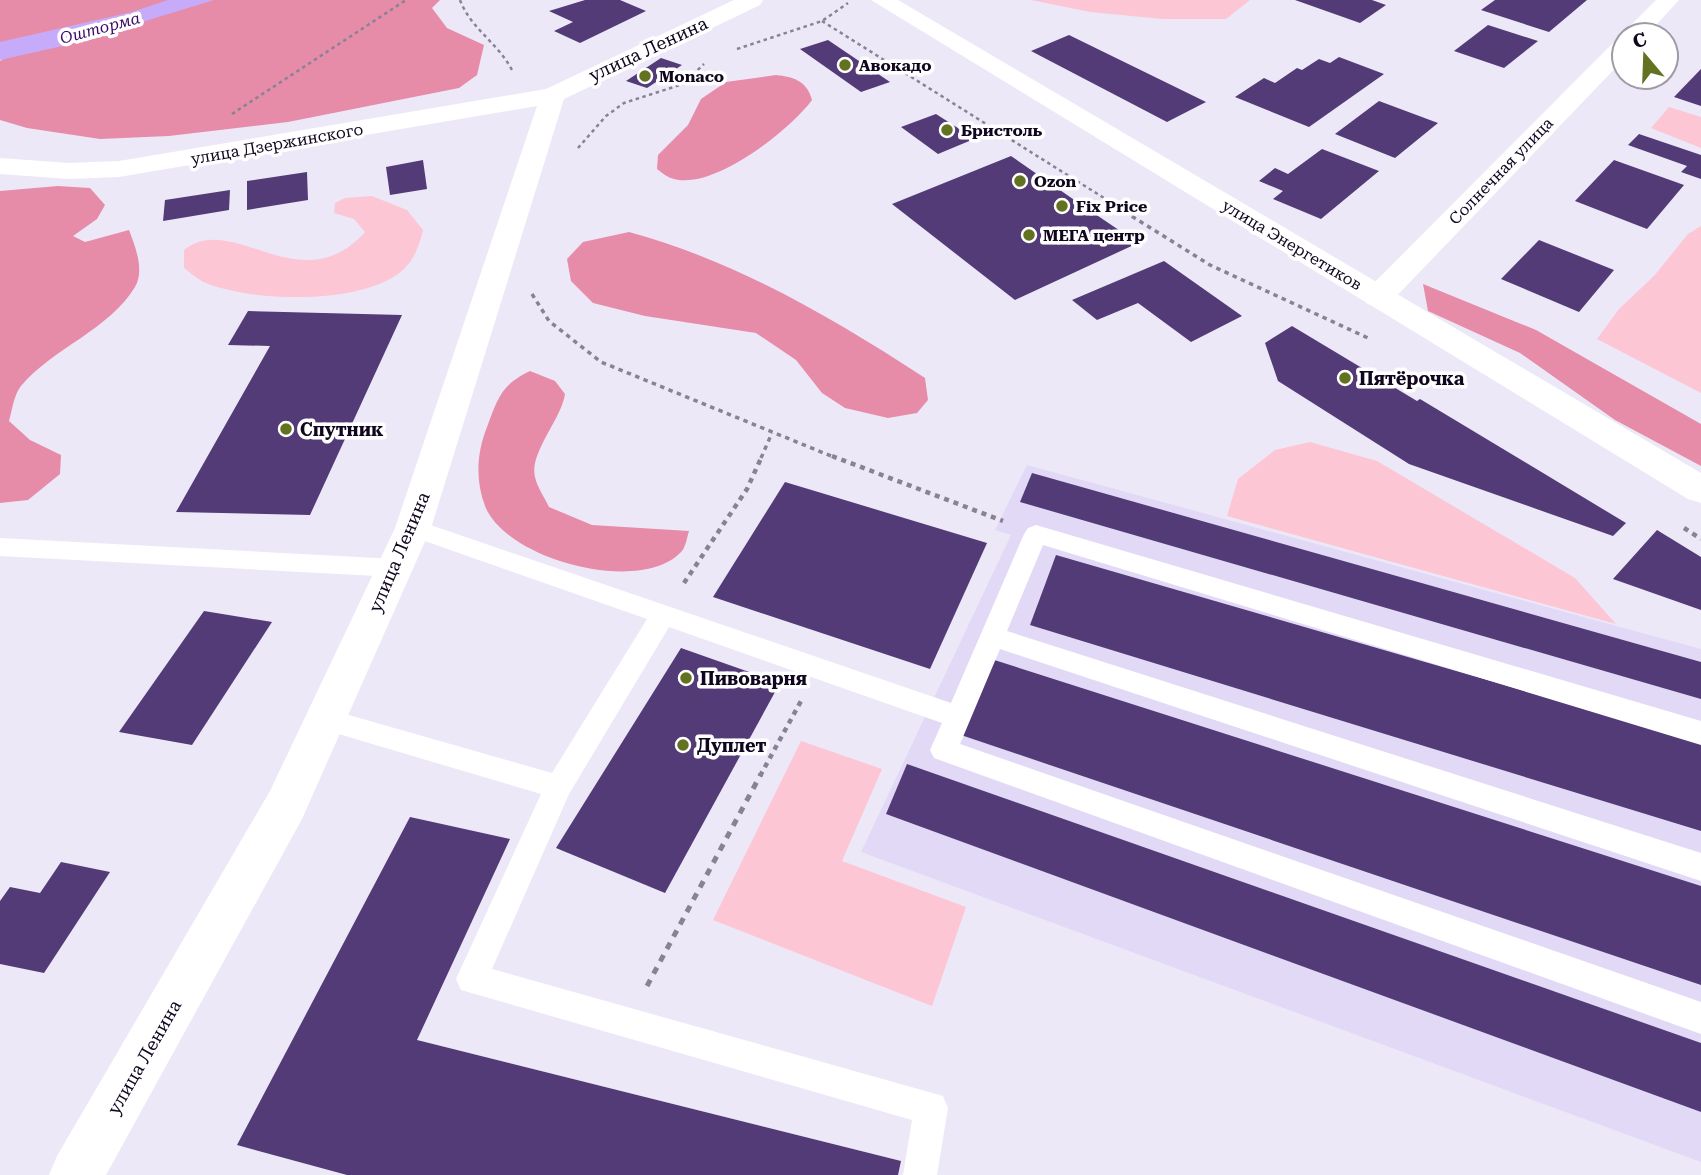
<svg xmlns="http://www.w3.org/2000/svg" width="1701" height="1175" font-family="'Roboto Serif',serif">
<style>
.built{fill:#e2d9f7}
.green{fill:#fcc6d5}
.forest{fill:#e68ca8}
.water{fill:#c7abfb}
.building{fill:#523b76}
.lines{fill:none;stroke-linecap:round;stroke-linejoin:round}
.path-far3{stroke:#898295;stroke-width:2.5;stroke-dasharray:3.5 3.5;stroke-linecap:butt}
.path-far2{stroke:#898295;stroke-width:3.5;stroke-dasharray:4.5 4.5;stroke-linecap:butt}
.path-far1{stroke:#898295;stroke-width:4.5;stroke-dasharray:5 5;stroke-linecap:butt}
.path{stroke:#898295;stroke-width:5;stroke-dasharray:7 7;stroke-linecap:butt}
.service{fill:#fff;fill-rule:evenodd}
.minor{fill:#fff;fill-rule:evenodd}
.tertiary{fill:#fff;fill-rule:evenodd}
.poi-dot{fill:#627220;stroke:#fff;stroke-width:2.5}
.labels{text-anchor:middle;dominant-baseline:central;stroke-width:7;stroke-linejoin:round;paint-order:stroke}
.far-water-label{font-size:16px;font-style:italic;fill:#3a0a68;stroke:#fff}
.far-poi-label{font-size:16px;font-weight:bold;fill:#10061e;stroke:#fff;text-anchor:start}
.far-street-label{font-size:16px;fill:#10061e;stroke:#fff}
.street-label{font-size:18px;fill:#10061e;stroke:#fff}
.poi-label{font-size:18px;font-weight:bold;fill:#10061e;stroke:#fff;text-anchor:start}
</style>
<rect width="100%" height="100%" fill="#ede8f7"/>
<path class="built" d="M1027,465L1701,649V1162L861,852L1011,535L995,530Z"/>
<g class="green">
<path d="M1031,0H1250L1226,19H1162L1090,12Z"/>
<path d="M1669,107L1701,117V148L1651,128Z"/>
<path d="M372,196L407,210L423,230C420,243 415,258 405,268C367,306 252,302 206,283C198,280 191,273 184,268V250C233,210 300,304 365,232L354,219L334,213L335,203L345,198Z"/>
<path d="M1701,226V393L1597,339L1619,309L1654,276L1688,234Z"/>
<path d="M1310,442L1377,461L1575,578L1616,624L1227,516L1238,479L1275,450Z"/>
<path d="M801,741L882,769L842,861L966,907L932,1006L713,920Z"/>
</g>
<g class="forest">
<path d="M0,0H440L432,8L447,28L484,45L477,75L459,88L288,122L169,136L100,139L27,128L0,120V61L19,49L0,46Z"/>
<path d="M776,75C794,77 807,81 812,100C790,130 711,193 671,178C667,177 661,172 657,169L658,155L688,125L701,99L726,82Z"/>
<path d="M58,186L90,188L105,205L97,219L73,236L85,242L129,230C135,246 145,270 135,287C109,330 53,348 21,386C14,394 12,411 9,421L30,440L61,455L60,474L28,500L0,503V191Z"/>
<path d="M629,232C736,261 833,318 925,378L928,400L917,413L888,418L845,408L822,393L796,360L756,333L645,316L593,303L571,281L567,259L583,242Z"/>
<path d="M1423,284L1536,330L1701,424V466L1615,420L1520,353L1428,311Z"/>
<path d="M530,371L555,381L565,394C561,420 529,453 535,477C537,487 545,498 549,507L592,525L689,531C687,537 686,546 682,551C642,596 506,560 485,506C475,480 477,452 487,427C498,398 501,385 530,371Z"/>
</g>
<path class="water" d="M168,0H214L67,45L0,60V42L132,12Z"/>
<g class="building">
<path d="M585,0H620L646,11L580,43L554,31L573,22L549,11Z"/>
<path d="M1295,0H1372L1386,5L1360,23Z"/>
<path d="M1495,0H1587L1549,32L1481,10Z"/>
<path d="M1488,25L1538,41L1504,68L1454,51Z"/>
<path d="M1069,35L1206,102L1167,122L1031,51Z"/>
<path d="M828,40L890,82L861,92L800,49Z"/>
<path d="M1339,57L1384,74L1309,127L1235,97L1264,78L1275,83L1297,68L1302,70L1319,59L1330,63Z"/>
<path d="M661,58L682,65L647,88L626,81Z"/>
<path d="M1701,69V106L1674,97Z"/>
<path d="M1379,101L1438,123L1395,158L1335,134Z"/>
<path d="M936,114L961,130L974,139L938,154L901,127Z"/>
<path d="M1639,134L1701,155V179L1681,172L1687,166L1628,145Z"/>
<path d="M1322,149L1379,171L1321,219L1273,199L1283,191L1259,181L1275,168L1288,174Z"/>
<path d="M1011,156L1070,197L1138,243L1015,300L892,204Z"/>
<path d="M423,160L427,189L390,195L386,167Z"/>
<path d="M1614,160L1684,185L1647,229L1575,201Z"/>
<path d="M307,172L308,200L247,210V181Z"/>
<path d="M230,190L229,210L163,221L165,200Z"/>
<path d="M1539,240L1614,270L1579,312L1501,279Z"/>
<path d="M1164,261L1242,316L1191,342L1138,303L1097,320L1072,300Z"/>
<path d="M248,311L402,315L310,515L176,512L270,346L228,345Z"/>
<path d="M1292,326L1417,401L1420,399L1626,523L1613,536L1409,464L1278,381L1265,343Z"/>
<path d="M1032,473L1701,662V699L1020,502Z"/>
<path d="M785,482L987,543L930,669L713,597Z"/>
<path d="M1657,530L1701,557V610L1613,579Z"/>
<path d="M1056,555L1701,742V831L1030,625Z"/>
<path d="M204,611L272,622L192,745L119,732Z"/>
<path d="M681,648L780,683L665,893L556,848Z"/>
<path d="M988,658L1701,886V985L958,734Z"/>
<path d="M907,764L1701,1043V1112L886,814Z"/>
<path d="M410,817L510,839L417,1040L901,1161L898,1175H347L237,1145Z"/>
<path d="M61,862L110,872L44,973L0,964V901L10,887L40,893Z"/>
</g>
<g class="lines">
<g class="path-far3">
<path d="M460,0C471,29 498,43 512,70"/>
<path d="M822,21L1112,203"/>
<path d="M737,49L822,21L848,3"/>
<path d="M232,114L406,0"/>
<path d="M578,148L606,116L624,103L683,84L704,64"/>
</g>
<g class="path-far2">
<path d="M1109,202L1210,265L1368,338"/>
<path d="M532,294L549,321L601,362L836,458"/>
<path d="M761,458L772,433"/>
</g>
<g class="path-far1">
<path d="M832,456L1003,521"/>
<path d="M1684,528L1701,539"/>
<path d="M684,583L747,489L762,456"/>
<path d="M760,776L801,701"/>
</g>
<path class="path" d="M647,986L761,774"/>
<g class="service">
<path d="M413,519L951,703L1024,534L1028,528L1036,525L1701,721V745L1043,545L1007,631L1701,853V881L1000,649L960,744L1701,1002V1034L934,758L930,750L942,723L669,627L569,794L492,969L943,1096L948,1108L937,1175H903L912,1120L461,990L456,979L541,794L315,727L311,719L315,711L324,708L552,773L647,619L405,534L401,528L405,522Z"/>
<path d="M0,538L395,559L404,561L407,568L404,575L395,577L0,556Z"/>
</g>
<g class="minor">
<path d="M734,0H763L760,5L564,99L431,528L302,819L106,1175H49L57,1156L270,791L395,528L537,106L119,177L69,179L0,174V158L69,163L119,161L546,89Z"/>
<path d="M1656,0H1679L1647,35L1624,37L1626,30Z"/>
<path d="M1624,38V59L1389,304L1378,306L1367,304L1363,297L1367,290L1616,40Z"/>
</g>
<path class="tertiary" d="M871,0H898L1701,473V503L1688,499Z"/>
</g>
<g class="poi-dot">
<circle cx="845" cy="65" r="7"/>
<circle cx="645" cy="76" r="7"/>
<circle cx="947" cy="130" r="7"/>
<circle cx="1020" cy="181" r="7"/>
<circle cx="1062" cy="206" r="7"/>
<circle cx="1029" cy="235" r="7"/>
<circle cx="1345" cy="378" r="7"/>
<circle cx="286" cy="429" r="7"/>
<circle cx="686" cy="678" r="7"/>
<circle cx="683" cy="745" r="7"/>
</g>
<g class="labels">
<g class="far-water-label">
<text transform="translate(100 28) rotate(-15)">Ошторма</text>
</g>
<g class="far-poi-label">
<text x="859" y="65">Авокадо</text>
<text x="659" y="76">Monaco</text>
<text x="961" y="130">Бристоль</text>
<text x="1034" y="181">Ozon</text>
<text x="1076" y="206">Fix Price</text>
<text x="1043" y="235">МЕГА центр</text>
</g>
<g class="far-street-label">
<text transform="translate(277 144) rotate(-10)">улица Дзержинского</text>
<text transform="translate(1501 171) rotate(-46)">Солнечная улица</text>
<text transform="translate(1292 245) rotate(31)">улица Энергетиков</text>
</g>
<g class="street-label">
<text transform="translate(648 49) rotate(-25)">улица Ленина</text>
<text transform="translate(399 552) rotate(-67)">улица Ленина</text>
<text transform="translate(144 1057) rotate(-60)">улица Ленина</text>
</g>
<g class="poi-label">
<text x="1359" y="378">Пятёрочка</text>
<text x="300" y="429">Спутник</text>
<text x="700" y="678">Пивоварня</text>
<text x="697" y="745">Дуплет</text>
</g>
</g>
<g transform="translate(1645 56) rotate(341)"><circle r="33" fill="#ffffff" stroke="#9f9ba5" stroke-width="2"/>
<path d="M0-5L12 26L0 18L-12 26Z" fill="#627220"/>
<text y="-10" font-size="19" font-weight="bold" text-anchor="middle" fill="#10061e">С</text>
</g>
</svg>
